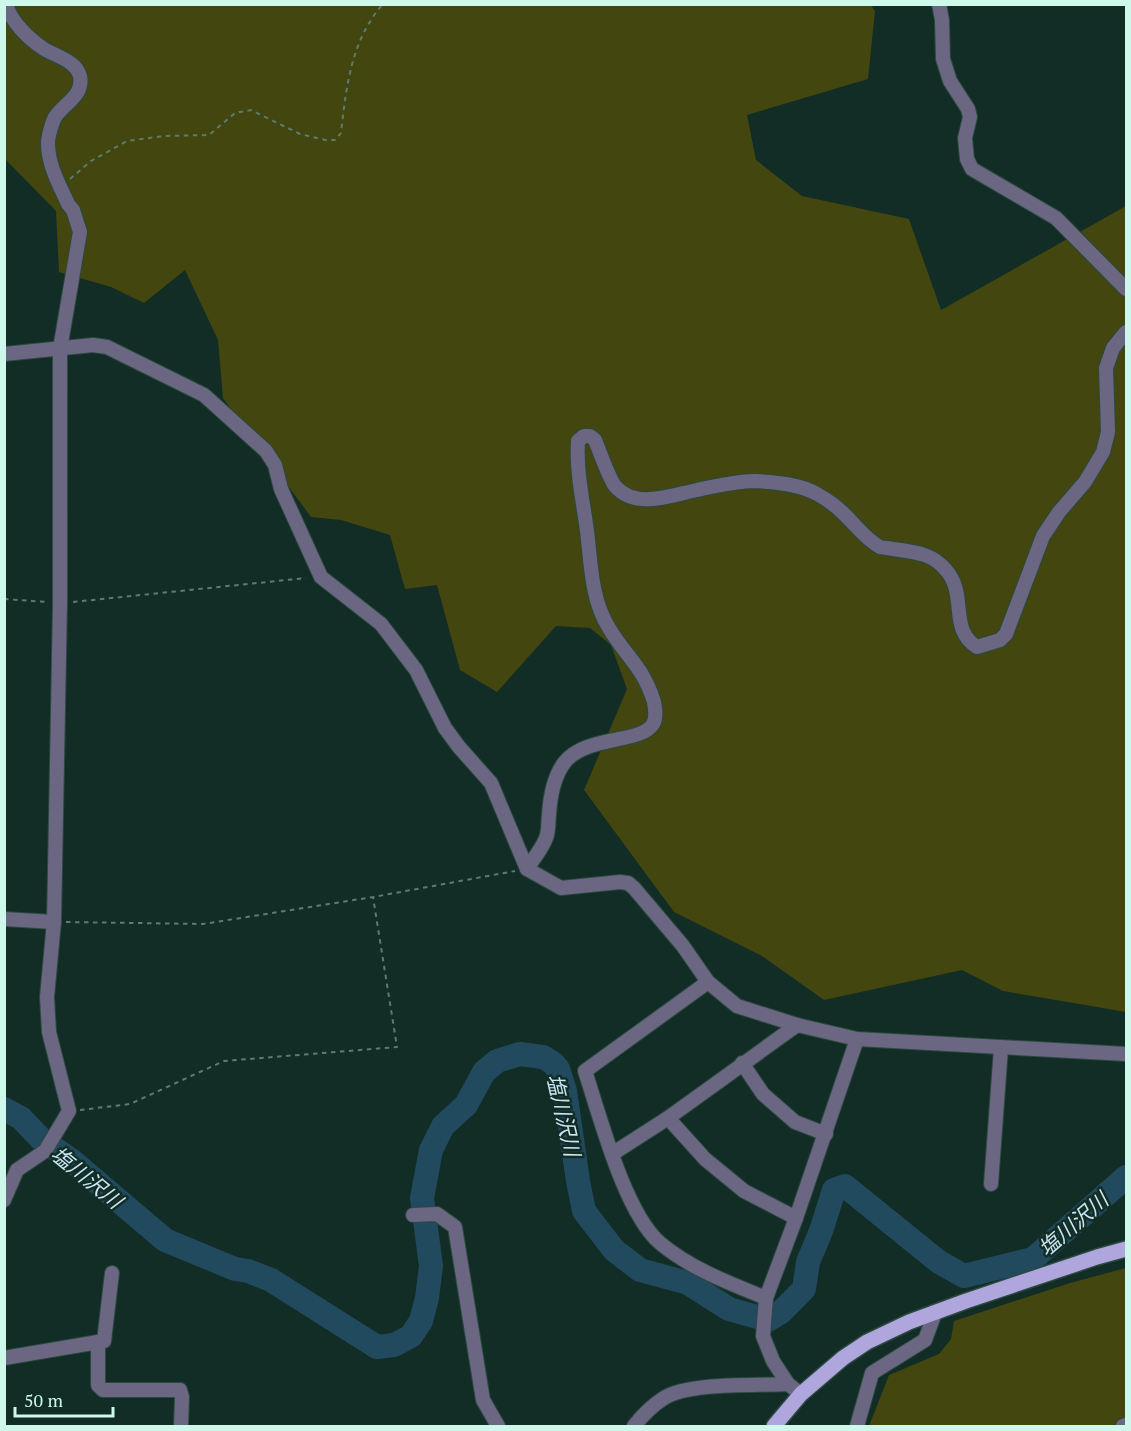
<svg xmlns="http://www.w3.org/2000/svg" width="1131" height="1431" font-family="'PT Serif','Noto Sans JP',serif">
<style>
.green{fill:#43460e}
.lines{fill:none;stroke-linecap:round;stroke-linejoin:round}
.river{stroke:#224a5e;stroke-width:24}
.minor-casing{stroke:#2b4940;stroke-width:16}
.major-casing{stroke:#2b4940;stroke-width:18}
.path{stroke:#5a7c71;stroke-width:2;stroke-dasharray:4.5 4.5;stroke-linecap:butt}
.minor{stroke:#6b6782;stroke-width:14}
.major{stroke:#b0a6de;stroke-width:15}
.labels{text-anchor:middle;dominant-baseline:central;stroke-width:5;stroke-linejoin:round;paint-order:stroke}
.water-label{font-size:21px;font-style:italic;fill:#cbe5f3;stroke:#112d25}
</style>
<rect width="100%" height="100%" fill="#112d25"/>
<g class="green">
<path d="M5,5H871L875,11L868,79L747,115L756,160L802,196L909,219L941,310L1126,206V1012L1003,991L962,970L824,1000L762,956L674,912L584,790L627,689L611,645L590,628L556,626L497,692L460,670L437,585L405,589L390,535L341,520L311,517L223,398L218,340L185,270L144,303L111,287L59,272L56,211L6,160L5,161Z"/>
<path d="M1126,1268V1426H869L889,1375L939,1354L951,1339L954,1321L1070,1283Z"/>
</g>
<g class="lines">
<path class="river" d="M4,1109L21,1118L41,1139L71,1160L165,1240L235,1269L248,1271L271,1280L377,1347L394,1345L411,1336L421,1321L427,1298L431,1266L422,1198L431,1150L443,1126L466,1105L484,1072L497,1061L520,1054L543,1057L553,1063L558,1069L565,1091L578,1181L584,1211L614,1250L640,1270L688,1283L729,1309L768,1320L781,1312L804,1289L808,1262L821,1231L834,1190L845,1186L939,1262L964,1276L1033,1259L1126,1177"/>
<g class="minor-casing">
<g id="minor">
<path d="M939,4L942,20L943,59L950,81L968,109L970,117L965,138L967,159L972,169L1056,218L1126,289"/>
<path d="M4,354L93,345L107,347L204,395L266,451L275,465L281,489L321,577L381,624L416,670L445,728L459,747L491,783L527,869L561,888L620,882L628,883L634,888L683,946L708,982L737,1006L797,1025L857,1039L1126,1054"/>
<path d="M527,869C533,859 542,849 546,838C549,831 548,822 549,815C550,798 553,778 564,763C585,735 641,744 653,724C657,717 655,708 654,702C643,666 626,657 609,628C591,600 591,563 587,531C583,501 576,471 578,441L584,436H590L595,440C600,452 608,476 615,486C635,510 672,495 697,490C715,486 737,481 755,481C775,482 800,484 817,494C826,499 836,506 843,513C855,524 865,539 880,547C884,548 889,548 893,549C914,552 932,553 946,570C968,595 948,629 977,647L1000,640L1006,634L1043,536L1059,512L1085,482L1103,452L1108,432L1106,368L1113,348L1126,332"/>
<path d="M4,919L54,922"/>
<path d="M708,982L585,1071C600,1117 625,1213 660,1243C691,1269 729,1283 766,1298"/>
<path d="M742,1063L763,1094L795,1122L826,1134"/>
<path d="M668,1118L705,1159L744,1191L796,1218"/>
<path d="M612,1154L668,1118L797,1025"/>
<path d="M991,1184L1001,1048"/>
<path d="M4,1200L17,1170L45,1151L69,1111L49,1032L47,997L54,922L60,603V349L80,232L73,210L68,204C59,184 48,165 48,143C48,136 52,123 55,117C64,103 84,96 80,76C76,61 56,56 44,49C29,39 11,22 6,4"/>
<path d="M413,1215L437,1214L455,1227L483,1400L498,1426"/>
<path d="M98,1342V1385L103,1390H180L182,1397L181,1426"/>
<path d="M4,1358L104,1341L112,1273"/>
<path d="M801,1394L788,1384L773,1361L763,1336L766,1298L796,1218L857,1039"/>
<path d="M634,1426C642,1416 653,1405 664,1398C689,1382 757,1386 788,1384"/>
<path d="M857,1426L872,1373L925,1340L935,1313"/>
<path d="M1123,1426L1126,1425"/>
</g>
</g>
<g class="major-casing">
<path id="major" d="M774,1426L801,1394L843,1358L867,1342L909,1322L966,1301L1097,1257L1126,1249"/>
</g>
<g class="path">
<path d="M70,179L91,161L127,141L164,136L209,135L235,113L251,110L300,134L325,140H335L341,133C346,88 351,40 383,4"/>
<path d="M4,599L47,602"/>
<path d="M73,602L306,578"/>
<path d="M66,922L203,924L373,897L515,871"/>
<path d="M80,1110L130,1104L224,1061L397,1047L373,897"/>
</g>
<use href="#minor" class="minor"/>
<use href="#major" class="major"/>
</g>
<g class="labels">
<g class="water-label">
<text transform="translate(564 1115) rotate(77)">塩川沢川</text>
<text transform="translate(87 1177) rotate(39)">塩川沢川</text>
<text transform="translate(1073 1224) rotate(-41)">塩川沢川</text>
</g>
</g>
<rect width="1131" height="1431" fill="none" stroke="#cef8e9" stroke-width="12"/>
<path d="M15 1407v9h98v-9" fill="none" stroke="#cef8e9" stroke-width="3"/>
<text x="24" y="1407" font-size="18" fill="#cef8e9" stroke="#112d25" stroke-width="4.5" paint-order="stroke">50 m</text>
</svg>
